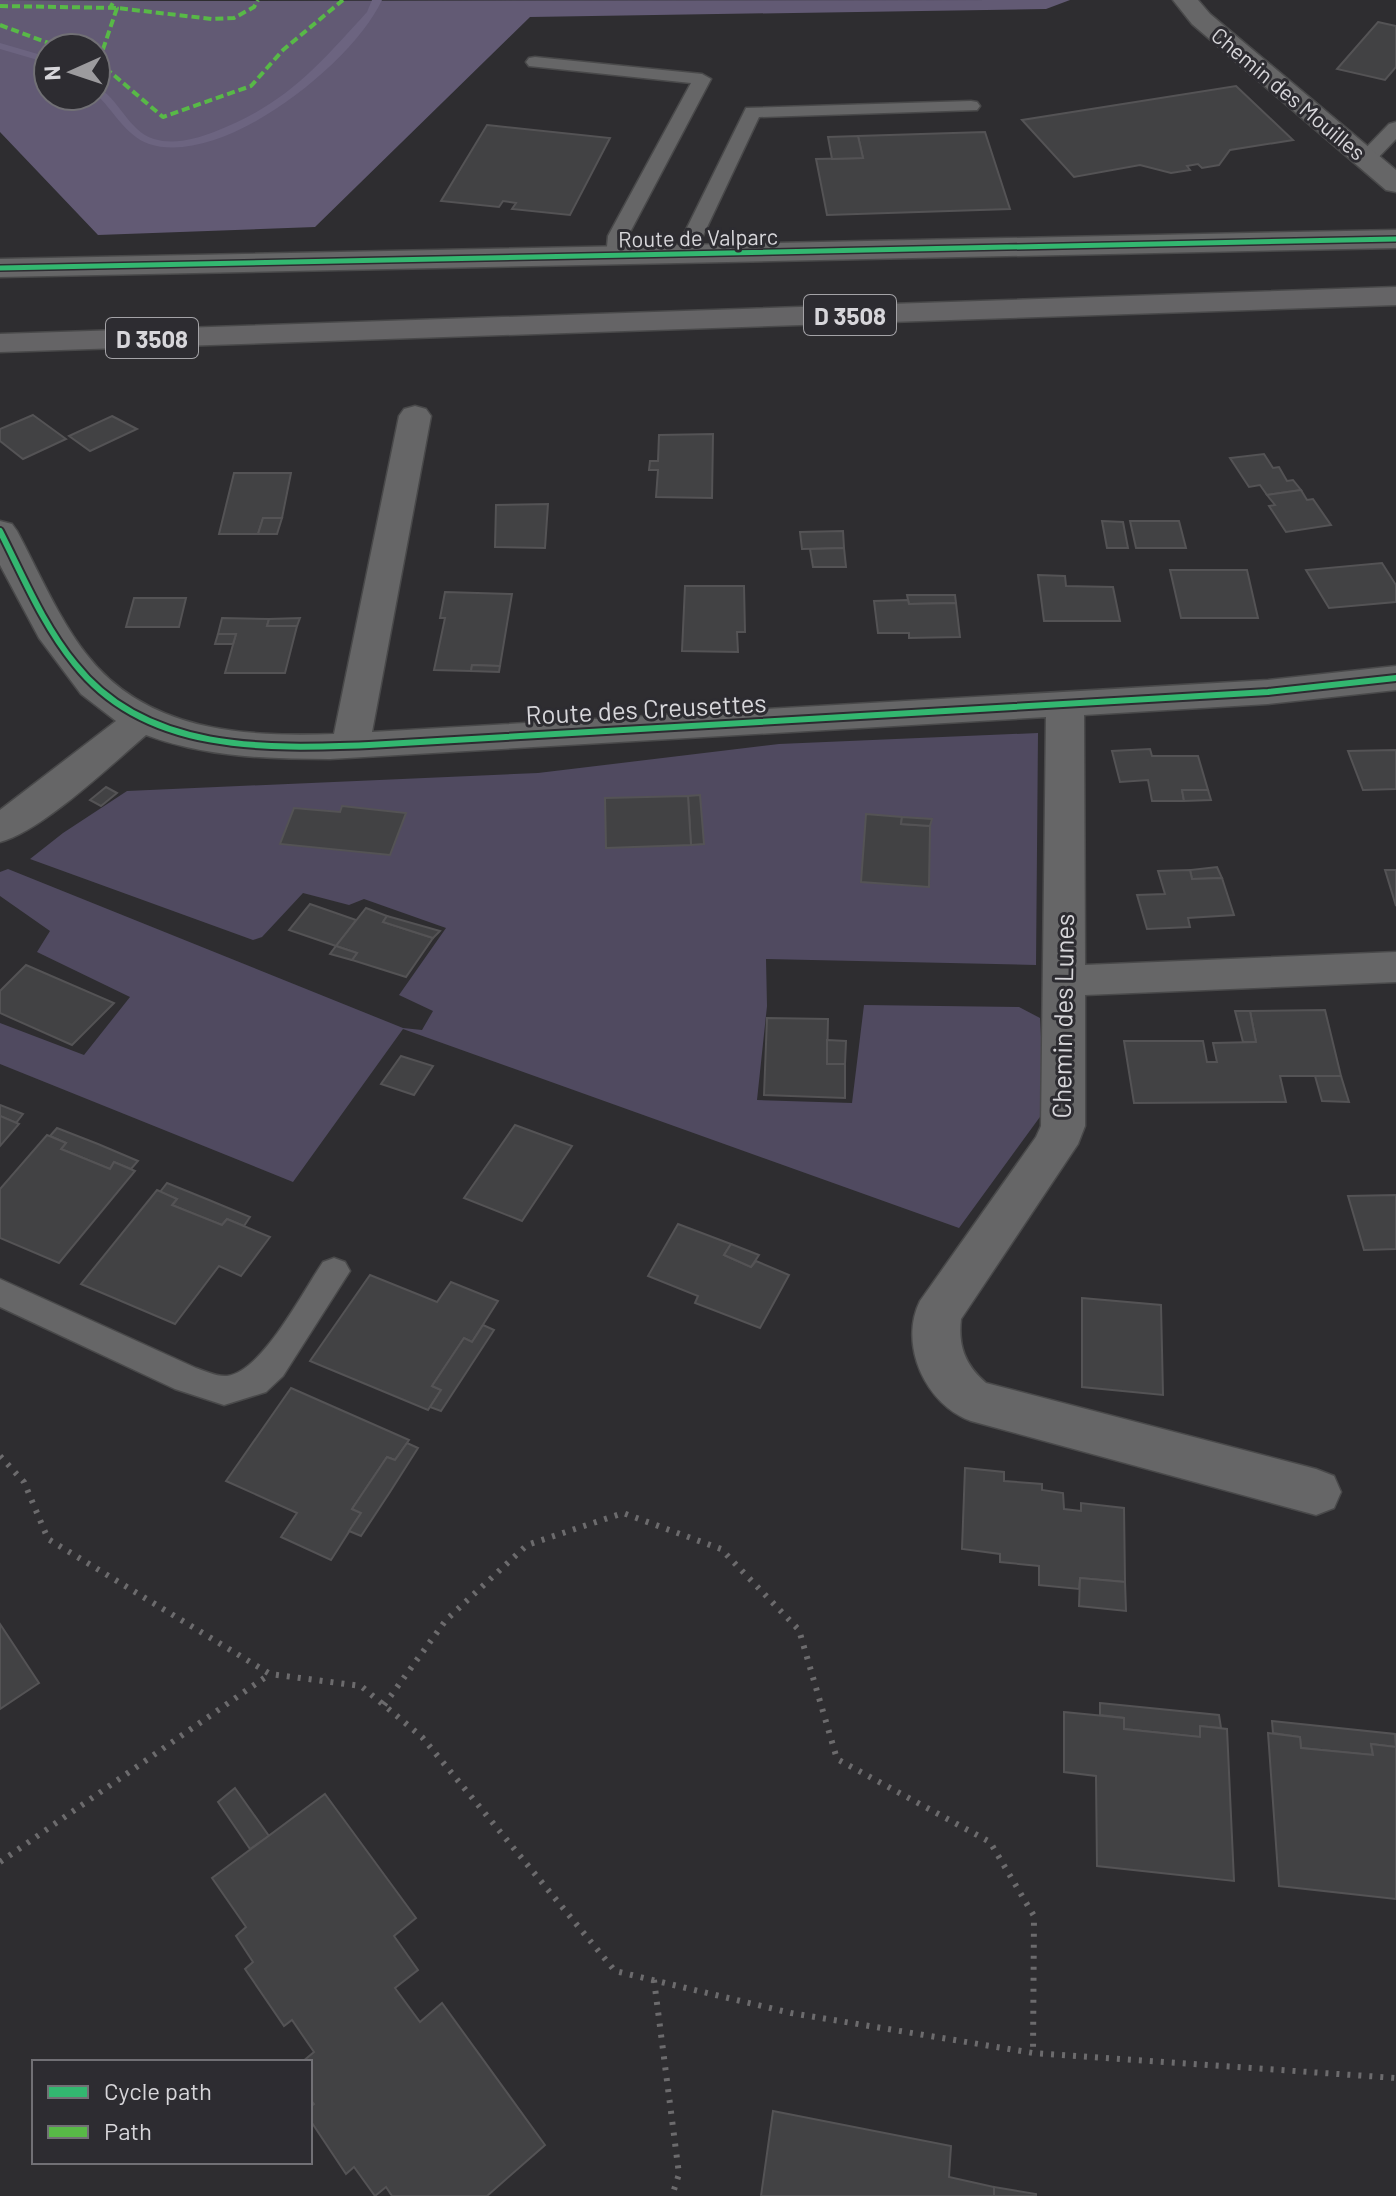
<svg xmlns="http://www.w3.org/2000/svg" width="1396" height="2196" font-family="Barlow,sans-serif">
<style>
.green{fill:#504a60}
.forest{fill:#625a74;fill-rule:evenodd}
.lines{fill:none;stroke-linecap:round;stroke-linejoin:round}
.stream{fill:#6c6480;fill-rule:evenodd}
.building{fill:#424244;stroke:#545355;stroke-width:2}
.lane-casing{stroke:#49494a;stroke-width:3}
.street-casing{stroke:#49494a;stroke-width:3}
.highway-casing{stroke:#49494a;stroke-width:3}
.path{stroke:#6c6b6d;stroke-width:6;stroke-dasharray:3 8;stroke-linecap:butt}
.lane{fill:#666667;fill-rule:evenodd}
.street{fill:#666667;fill-rule:evenodd}
.highway{fill:#656466;fill-rule:evenodd}
.quiet{stroke:#58b947;stroke-width:4;stroke-dasharray:8 4;stroke-linecap:butt}
.cycleway-far1-casing{stroke:#2d2c31;stroke-width:8}
.cycleway-casing{stroke:#2d2c31;stroke-width:10}
.cycleway-far1{stroke:#33b770;stroke-width:5}
.cycleway{stroke:#33b770;stroke-width:6}
.labels{text-anchor:middle;dominant-baseline:central;stroke-width:6;stroke-linejoin:round;paint-order:stroke}
.far-street-label{font-size:22px;fill:#d7d6da;stroke:#2d2c31}
.shield{fill:#2d2c31;stroke:#a4a3a7;stroke-width:2}
.shield-label{font-size:24px;font-weight:bold;fill:#d7d6da}
.street-label{font-size:26px;fill:#d7d6da;stroke:#2d2c31}
</style>
<rect width="100%" height="100%" fill="#2e2d30"/>
<path class="green" d="M1038,733L1036,965L766,959L767,1006L757,1100L852,1103L864,1005L1019,1007L1040,1018L1045,1110L959,1228L403,1029L293,1182L0,1064V1023L84,1055L130,997L37,952L50,931L0,896V872L8,869L403,1028L422,1030L433,1011L399,995L446,928L364,899L349,905L303,893L262,937L253,940L30,859L63,833L127,791L538,773L779,744Z"/>
<path class="forest" d="M0,0L144,1L1070,0L1046,9L530,17L315,227L98,235L0,132ZM48,48H96V96H48Z"/>
<g class="lines">
<g class="stream">
<path d="M372,0H382C353,63 223,168 149,144C126,136 113,110 96,94V86C119,98 128,131 154,139C173,145 196,139 214,132C285,105 318,66 367,12Z"/>
<path d="M0,43L48,57V63L0,49Z"/>
</g>
</g>
<g class="building">
<path d="M1378,22L1396,26V67L1385,80L1337,69Z"/>
<path d="M1236,86L1293,140L1230,150L1219,165L1202,168L1198,164L1187,166L1190,170L1171,173L1140,165L1074,177L1022,120Z"/>
<path d="M487,125L610,138L570,215L512,209L516,203L503,201L499,207L441,201Z"/>
<path d="M985,132L1010,209L827,215L816,159L863,158L858,136Z"/>
<path d="M858,136L863,158L832,159L828,137Z"/>
<path d="M33,415L66,439L23,459L0,441V429Z"/>
<path d="M112,416L137,429L90,451L69,436Z"/>
<path d="M713,434L712,498L656,497L658,470H649L650,461H658L659,435Z"/>
<path d="M1264,454L1273,468L1279,467L1287,481L1293,480L1301,490L1267,495L1260,485L1249,487L1230,458Z"/>
<path d="M234,473H291L282,518H263L258,534H219Z"/>
<path d="M1301,490L1307,500L1313,499L1331,525L1286,532L1269,506L1275,505L1267,495Z"/>
<path d="M548,504L545,548L495,547L496,505Z"/>
<path d="M263,518H282L277,534H258Z"/>
<path d="M1102,521L1123,522L1128,548H1107Z"/>
<path d="M1130,521H1179L1186,548H1136Z"/>
<path d="M843,531L844,548L802,549L800,532Z"/>
<path d="M844,548L846,567H813L810,549Z"/>
<path d="M1382,563L1396,585V602L1329,608L1306,570Z"/>
<path d="M1170,570H1247L1258,618H1181Z"/>
<path d="M1038,575L1065,576L1066,586L1113,587L1120,621H1044Z"/>
<path d="M685,586H744L745,632H737L738,652L682,651Z"/>
<path d="M445,592L512,594L500,666L472,665L471,671L434,670L445,618H440Z"/>
<path d="M907,595H955L956,603L909,604Z"/>
<path d="M134,598H186L179,627H126Z"/>
<path d="M908,600L909,604L956,603L960,637L909,638V633H878L874,601Z"/>
<path d="M222,618L269,619L267,626H297L285,673H225L236,634H218Z"/>
<path d="M300,618L297,626H267L269,619Z"/>
<path d="M218,634H236L233,644H215Z"/>
<path d="M472,665L500,666L499,672L471,671Z"/>
<path d="M1150,749L1152,756H1198L1208,790H1182L1184,801H1152L1148,780L1120,782L1112,751Z"/>
<path d="M1396,750V789L1363,790L1348,751Z"/>
<path d="M106,787L117,793L101,806L90,800Z"/>
<path d="M1182,790H1208L1211,800L1184,801Z"/>
<path d="M700,795L704,844L691,845L688,796Z"/>
<path d="M688,796L691,845L606,848L605,798Z"/>
<path d="M342,806L406,813L390,855L280,844L294,808L340,812Z"/>
<path d="M866,814L902,817L901,824L930,826L929,887L861,882Z"/>
<path d="M902,817L932,819L930,826L901,824Z"/>
<path d="M1217,867L1222,878L1192,879L1190,870Z"/>
<path d="M1190,870L1192,879L1222,878L1234,915L1188,918L1190,927L1147,929L1137,895L1165,894L1158,871Z"/>
<path d="M1385,870H1396V906Z"/>
<path d="M310,904L356,920L336,946L289,930Z"/>
<path d="M366,908L387,916L383,922L433,938L406,977L352,960L357,953L336,946Z"/>
<path d="M387,916L440,931L433,938L383,922Z"/>
<path d="M336,946L357,953L352,960L330,954Z"/>
<path d="M26,965L114,1003L72,1045L0,1013V991Z"/>
<path d="M1325,1010L1341,1076H1280L1286,1102L1134,1103L1124,1041H1203L1207,1062H1217L1213,1043L1256,1042L1250,1011Z"/>
<path d="M1235,1011H1250L1256,1042H1243Z"/>
<path d="M767,1018L828,1019L827,1064H845V1098L764,1095Z"/>
<path d="M827,1040L846,1041L845,1064H827Z"/>
<path d="M401,1056L433,1066L414,1095L381,1084Z"/>
<path d="M1315,1076H1341L1349,1102L1322,1101Z"/>
<path d="M0,1105L23,1114L16,1123L0,1116Z"/>
<path d="M0,1116L19,1124L0,1146Z"/>
<path d="M515,1125L572,1146L522,1221L464,1198Z"/>
<path d="M57,1128L98,1144L138,1161L131,1169L114,1162L110,1169L61,1149L66,1143L50,1136Z"/>
<path d="M47,1135L66,1143L61,1149L110,1169L114,1162L135,1171L59,1263L0,1238V1189Z"/>
<path d="M167,1183L209,1200L250,1217L244,1226L227,1219L222,1225L196,1215L172,1205L177,1199L160,1192Z"/>
<path d="M157,1190L177,1199L172,1205L222,1225L227,1219L270,1237L241,1276L219,1266L175,1324L81,1284Z"/>
<path d="M1396,1195V1249L1364,1250L1348,1196Z"/>
<path d="M678,1224L731,1244L724,1255L751,1267L756,1261L789,1275L760,1328L695,1303L698,1296L648,1276Z"/>
<path d="M731,1244L759,1255L751,1267L724,1255Z"/>
<path d="M370,1275L437,1302L451,1282L498,1301L472,1342L464,1338L432,1386L441,1390L428,1410L310,1361Z"/>
<path d="M1082,1298L1161,1305L1163,1395L1082,1387Z"/>
<path d="M483,1325L494,1330L441,1411L430,1407L441,1390L432,1386L464,1338L472,1342Z"/>
<path d="M291,1388L409,1440L395,1460L387,1457L352,1509L361,1513L331,1560L281,1537L297,1513L226,1481Z"/>
<path d="M407,1443L418,1448L390,1492L361,1536L349,1531L361,1513L352,1509L387,1457L395,1460Z"/>
<path d="M965,1468L1004,1472V1481L1042,1484V1490L1063,1493L1064,1509L1081,1511V1503L1124,1508L1125,1582L1080,1578L1079,1589L1039,1585V1566L1000,1562V1554L962,1549Z"/>
<path d="M1080,1578L1125,1582L1126,1611L1079,1606Z"/>
<path d="M0,1624L39,1683L0,1709Z"/>
<path d="M1100,1703L1219,1715L1221,1728L1200,1726V1737L1124,1729V1718L1100,1715Z"/>
<path d="M1064,1712L1124,1718V1729L1200,1737V1726L1227,1729L1234,1881L1097,1866L1096,1776L1064,1772Z"/>
<path d="M1272,1721L1395,1734L1396,1747L1371,1744L1373,1755L1301,1748L1300,1737L1273,1733Z"/>
<path d="M1268,1733L1300,1737L1301,1748L1373,1755L1371,1744L1396,1747V1899L1279,1886Z"/>
<path d="M235,1788L269,1836L250,1849L218,1802Z"/>
<path d="M325,1794L416,1918L394,1936L418,1970L395,1988L420,2022L442,2003L545,2145L487,2196H392L386,2187L375,2196L354,2167L346,2174L310,2120V2107L314,2104L310,2099V2062H302L314,2052L292,2020L284,2026L245,1969L253,1962L236,1936L246,1927L212,1878Z"/>
<path d="M773,2111L951,2146L949,2177L994,2187V2196H761Z"/>
<path d="M994,2187L1036,2194V2196H994Z"/>
</g>
<g class="lines">
<g class="lane-casing">
<g id="lane">
<path d="M535,57L702,74L711,79L628,236L623,261L616,263L606,257L608,236L691,83L529,66L526,62L529,58Z"/>
<path d="M971,101L977,102L980,106L977,110L759,117L700,242L701,255L691,261L681,255L680,242L746,108Z"/>
<path d="M1396,122V139L1374,162H1360L1358,158L1360,154L1389,124Z"/>
<path d="M334,1258L345,1262L350,1271L283,1376L266,1392L224,1405L175,1389L0,1307V1279L196,1368C205,1371 217,1377 227,1376C262,1372 303,1291 323,1262Z"/>
</g>
</g>
<g class="street-casing">
<g id="street">
<path d="M1173,0H1198L1210,14L1396,170V192L1386,190L1192,24Z"/>
<path d="M1396,230V248L0,277V259Z"/>
<path d="M415,406L426,409L431,416L372,732L1268,680L1396,666V690L1268,704L1084,715L1085,965L1396,952V982L1085,995V1126L1078,1144L961,1319C958,1346 965,1365 986,1383L1316,1469L1334,1476L1341,1492L1334,1508L1316,1515L971,1421C926,1405 898,1345 920,1301L1036,1137L1041,1126L1046,717L330,759C267,759 205,757 146,735C111,765 42,831 0,842V810L116,721L81,694L39,638L0,565V521L12,524L17,531C39,572 58,618 87,655C147,732 244,737 334,734L399,416L404,409Z"/>
</g>
</g>
<g class="highway-casing">
<path id="highway" d="M1396,287V305L0,352V334Z"/>
</g>
<g class="path">
<path d="M0,1456L24,1482L48,1539L270,1674L361,1686L422,1737L615,1971L791,2013L1033,2053L1396,2078"/>
<path d="M384,1705L446,1620L527,1545L623,1513L721,1549L799,1630L837,1759L990,1842L1034,1916L1033,2053"/>
<path d="M0,1862L270,1674"/>
<path d="M654,1980L679,2174L672,2196"/>
</g>
<use href="#lane" class="lane"/>
<use href="#street" class="street"/>
<use href="#highway" class="highway"/>
<g class="quiet">
<path d="M0,6L117,8L212,19L234,18L254,7L258,0"/>
<path d="M0,25L62,48"/>
<path d="M96,60L163,117L251,86L283,50L343,0"/>
<path d="M99,61L117,8L110,4"/>
</g>
<g class="cycleway-far1-casing">
<path id="cycleway-far1" d="M0,268L1396,239"/>
</g>
<g class="cycleway-casing">
<path id="cycleway" d="M0,531C23,576 43,625 75,664C145,753 266,749 369,745L1268,692L1396,678"/>
</g>
<use href="#cycleway-far1" class="cycleway-far1"/>
<use href="#cycleway" class="cycleway"/>
</g>
<g class="labels">
<g class="far-street-label">
<text transform="translate(1289 93) rotate(40)">Chemin des Mouilles</text>
<text transform="translate(698 237) rotate(-1)">Route de Valparc</text>
</g>
<g class="shield">
<rect x="804" y="295" width="92" height="40" rx="6"/>
<rect x="106" y="318" width="92" height="40" rx="6"/>
</g>
<g class="shield-label">
<text x="850" y="315">D 3508</text>
<text x="152" y="338">D 3508</text>
</g>
<g class="street-label">
<text transform="translate(646 708) rotate(-3)">Route des Creusettes</text>
<text transform="translate(1062 1016) rotate(-89)">Chemin des Lunes</text>
</g>
</g>
<rect x="32" y="2060" width="280" height="104" fill="#2d2c31" stroke="#717075" stroke-width="2"/>
<rect x="48" y="2086" width="40" height="12" fill="#33b770" stroke="#717075" stroke-width="2"/>
<text x="104" y="2100" font-size="24" fill="#d7d6da">Cycle path</text>
<rect x="48" y="2126" width="40" height="12" fill="#58b947" stroke="#717075" stroke-width="2"/>
<text x="104" y="2140" font-size="24" fill="#d7d6da">Path</text>
<g transform="translate(72 72) rotate(267)"><circle r="38" fill="#2d2c31" stroke="#717075" stroke-width="2"/>
<path d="M0-6L14 30L0 20L-14 30Z" fill="#9c9b9e"/>
<text y="-12" font-size="22" font-weight="bold" text-anchor="middle" fill="#d7d6da">N</text>
</g>
</svg>
